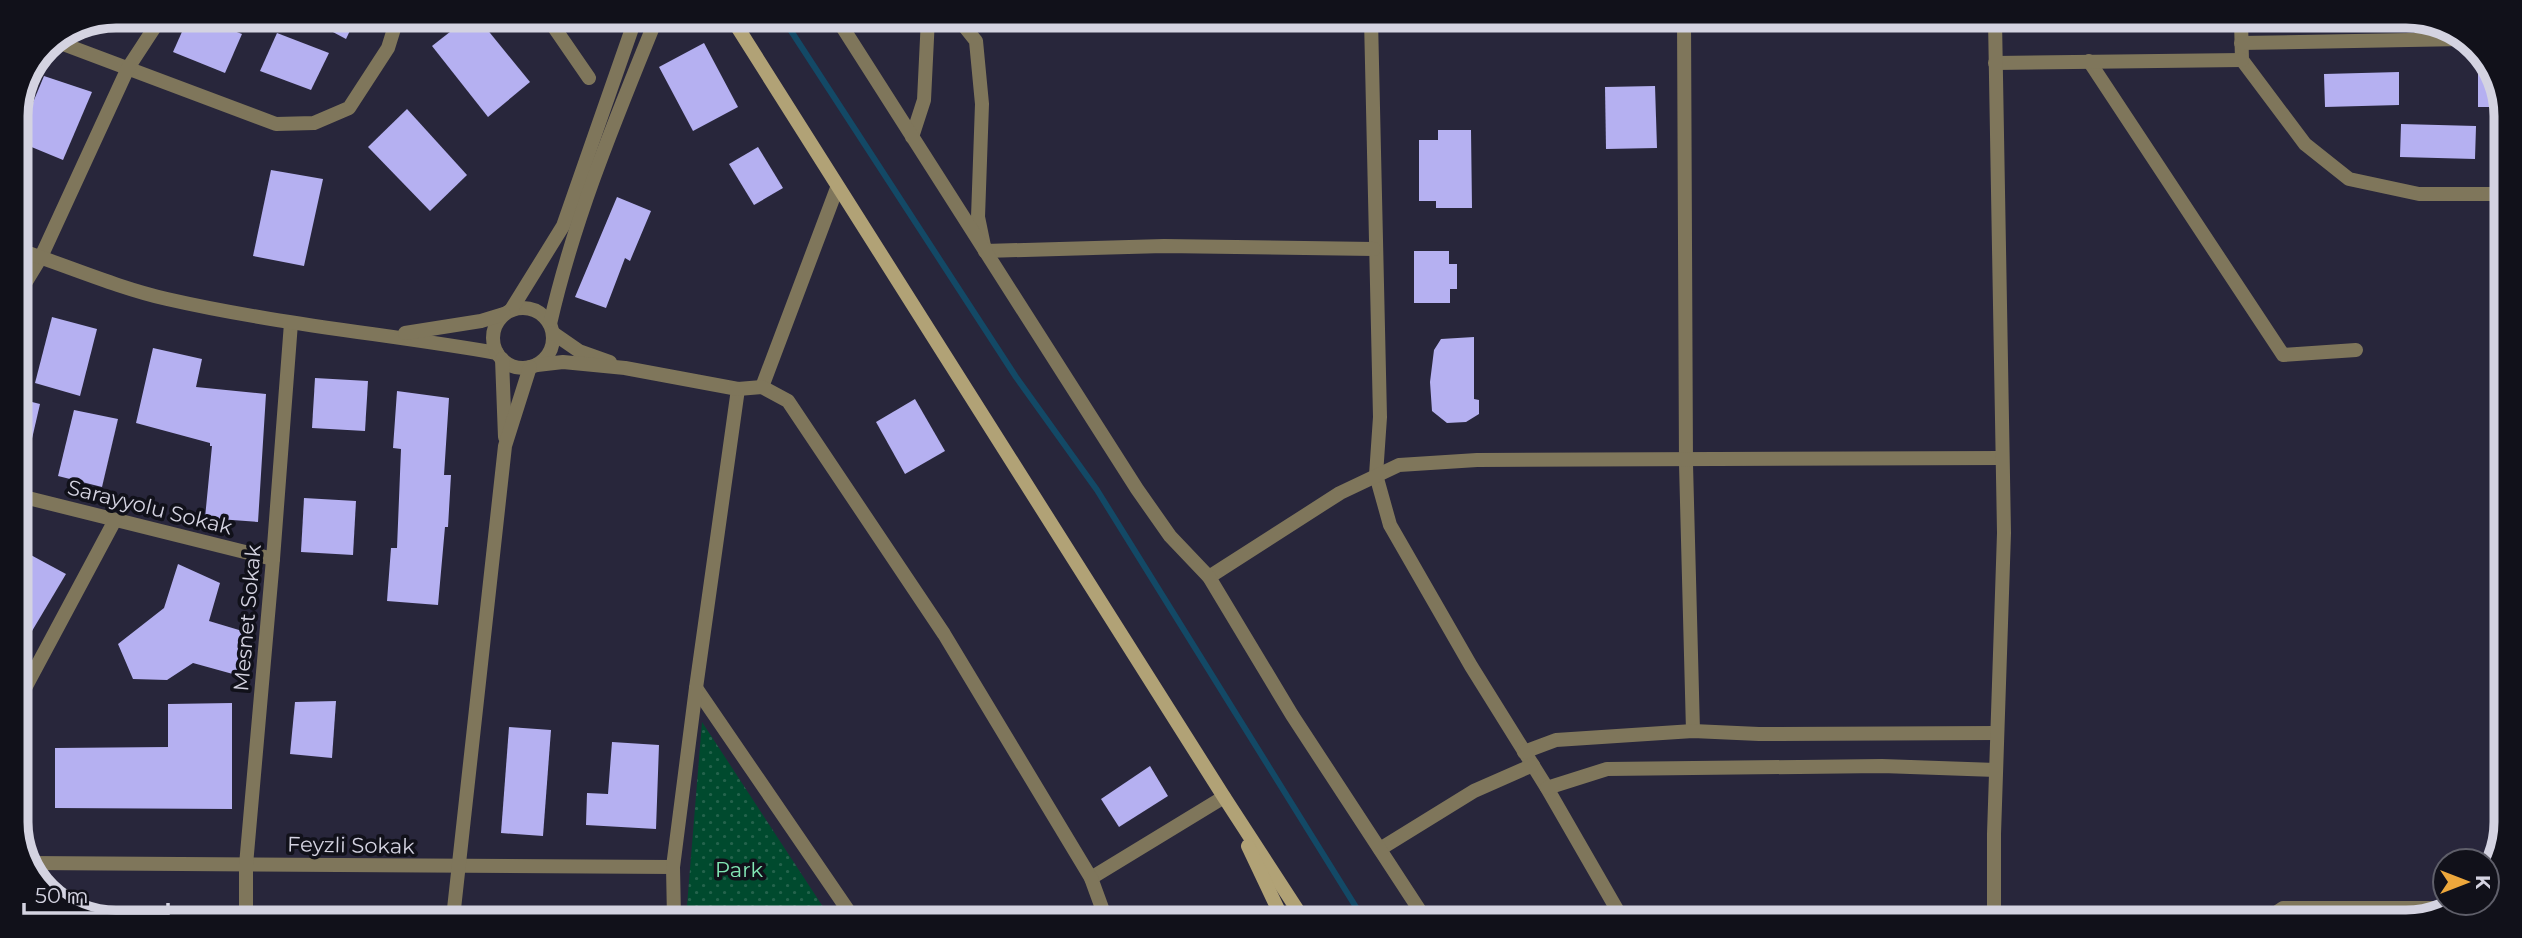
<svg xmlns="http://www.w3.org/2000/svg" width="2522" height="938" font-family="Montserrat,sans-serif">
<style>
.park{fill:url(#park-dots)}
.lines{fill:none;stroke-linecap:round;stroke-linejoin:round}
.stream{stroke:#134966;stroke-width:6}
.building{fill:#b5b0f1}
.minor{stroke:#7f765b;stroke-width:14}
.tertiary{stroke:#7f765b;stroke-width:14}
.secondary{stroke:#b1a276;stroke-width:14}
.labels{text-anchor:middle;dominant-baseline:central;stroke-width:7;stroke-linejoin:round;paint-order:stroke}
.street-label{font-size:21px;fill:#d4d3e1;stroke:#11111a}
.park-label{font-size:21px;fill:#82e8b5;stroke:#11111a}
.rim{fill:none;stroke:#d4d3e1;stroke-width:9}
</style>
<defs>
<pattern id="park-dots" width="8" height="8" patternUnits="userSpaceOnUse" patternTransform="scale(1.75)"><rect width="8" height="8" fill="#004a2e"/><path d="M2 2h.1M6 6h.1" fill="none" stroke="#24634c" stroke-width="1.8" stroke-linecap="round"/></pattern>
</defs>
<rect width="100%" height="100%" fill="#28263b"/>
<path class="park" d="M702,722L831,919L686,918Z"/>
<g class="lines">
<path class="stream" d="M782,17L1016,377L1097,490L1364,920"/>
</g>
<g class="building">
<path d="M189,16H195L242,34L225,73L173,52Z"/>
<path d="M303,16H357L346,39Z"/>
<path d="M469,17H477L530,82L488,117L432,46Z"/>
<path d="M277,33L329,53L311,90L260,71Z"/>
<path d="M704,43L738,107L693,131L659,67Z"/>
<path d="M2492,71L2505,107H2478V72Z"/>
<path d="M2399,72V105L2325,107L2324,74Z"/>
<path d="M44,76L92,92L63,160L17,141Z"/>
<path d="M1655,86L1657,148L1606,149L1605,87Z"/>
<path d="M407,109L467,175L430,211L368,147Z"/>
<path d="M2401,124L2476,126L2475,159L2400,157Z"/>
<path d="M1438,130H1471L1472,208H1436V201H1419V140H1438Z"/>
<path d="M758,147L783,188L754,205L729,164Z"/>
<path d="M271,170L323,179L304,266L253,256Z"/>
<path d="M617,197L651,211L630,261L625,258L606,308L575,297Z"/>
<path d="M1414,251H1449V264H1457V289H1450V303H1414Z"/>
<path d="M52,317L97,329L80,396L35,383Z"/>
<path d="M1474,337V399L1479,400V414L1466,422L1447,423L1432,411L1430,382L1434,350L1441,339Z"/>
<path d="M153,348L202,359L196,387L266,394L258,522L205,518L212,446H210V443L136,423Z"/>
<path d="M315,378L368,381L365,431L312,428Z"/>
<path d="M397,391L449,398L444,475H451L448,527H445L438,605L387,601L391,548H397L401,449L393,448Z"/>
<path d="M16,398L40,404L22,482L16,481Z"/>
<path d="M915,399L945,451L905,474L876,422Z"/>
<path d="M74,410L118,419L102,487L58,476Z"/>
<path d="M304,498L356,501L353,555L301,552Z"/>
<path d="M16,547L66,574L32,631L16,623Z"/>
<path d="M178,564L220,583L209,621L249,633L240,676L193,663L167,680L133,679L118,644L164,608Z"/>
<path d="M336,701L332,758L290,754L295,702Z"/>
<path d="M232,703V809L55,808V748L168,747V704Z"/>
<path d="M509,727L551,730L543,836L501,833Z"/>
<path d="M612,742L659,745L656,829L586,825L587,793L608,794Z"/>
<path d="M1150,766L1168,796L1119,827L1101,799Z"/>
</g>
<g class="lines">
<g class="minor">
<path d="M547,17L589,78"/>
<path d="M1083,18V25L1253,18"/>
<path d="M1371,19L1380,417L1376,475L1390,525L1471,666L1547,788L1623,920"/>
<path d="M1684,19L1686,464L1693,731"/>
<path d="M928,20L960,21L976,41L982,104L978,217L985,251L1164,246L1374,249"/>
<path d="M2241,21L2242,60L2305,144L2349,179L2419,194H2505"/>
<path d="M1995,24L2241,23"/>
<path d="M55,41L276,124L314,123L349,108L388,48L398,16"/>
<path d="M2241,43L2464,39"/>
<path d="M2089,61L2283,355L2356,350"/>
<path d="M1995,63L2242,60"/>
<path d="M912,137L924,100L928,18"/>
<path d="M16,298L41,257L128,68L162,16"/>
<path d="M762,387L837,188"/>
<path d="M16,495L273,559"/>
<path d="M1209,577L1340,493L1399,465L1477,460L2002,458"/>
<path d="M696,688L854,919"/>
<path d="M16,705L115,520"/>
<path d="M1524,752L1556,740L1693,731L1759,734L1997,733"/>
<path d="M1547,788L1607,769L1882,766L1996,770"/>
<path d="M1380,849L1474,791L1533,765"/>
<path d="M29,863L673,867"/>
<path d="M1091,878L1224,797"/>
<path d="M246,917V865L273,559L291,323"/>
<path d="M674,918L673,867L696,688L738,389"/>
<path d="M1994,921V834L2004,533L1995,20"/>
<path d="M2271,922L2274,914L2283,908H2453"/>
</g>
<g class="tertiary">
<path d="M836,17L1137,489L1170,536L1209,577L1292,715L1426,920"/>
<path d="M16,249C66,265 115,287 167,299C276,324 387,334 497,353"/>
<circle cx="523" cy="338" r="30"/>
<path d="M511,310L563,226L636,17"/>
<path d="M550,324C574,218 616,118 657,17"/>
<path d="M405,333L481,321L504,314"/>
<path d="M553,333L579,351L610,362"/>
<path d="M502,359L505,437"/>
<path d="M537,365L563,362L625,368L738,389L762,387L788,401L944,634L1091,878L1106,919"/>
<path d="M453,918L505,446L530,367"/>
</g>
<g class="secondary">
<path d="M731,17L1224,797L1304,920"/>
<path d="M1248,846L1283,920"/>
</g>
</g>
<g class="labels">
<g class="street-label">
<text transform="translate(150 507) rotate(14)">Sarayyolu Sokak</text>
<text transform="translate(247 618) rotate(-85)">Mesnet Sokak</text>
<text transform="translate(351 845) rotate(1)">Feyzli Sokak</text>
</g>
<g class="park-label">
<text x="739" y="869">Park</text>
</g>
</g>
<path d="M0 0H2522V938H0ZM116 28H2406A88 88 0 0 1 2494 116V822A88 88 0 0 1 2406 910H116A88 88 0 0 1 28 822V116A88 88 0 0 1 116 28Z" fill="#11111a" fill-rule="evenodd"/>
<path class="rim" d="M116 28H2406A88 88 0 0 1 2494 116V822A88 88 0 0 1 2406 910H116A88 88 0 0 1 28 822V116A88 88 0 0 1 116 28Z"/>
<g transform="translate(2466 882) rotate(90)"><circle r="33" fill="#11111a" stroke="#5f5f6a" stroke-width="2"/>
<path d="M0-5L12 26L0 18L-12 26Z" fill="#eea83c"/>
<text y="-10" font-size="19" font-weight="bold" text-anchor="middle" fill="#d4d3e1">K</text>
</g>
<path d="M24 903v10h144v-10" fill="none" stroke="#d4d3e1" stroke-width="3.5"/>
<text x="35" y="903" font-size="21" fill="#d4d3e1" stroke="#11111a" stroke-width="5" paint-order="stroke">50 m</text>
</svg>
